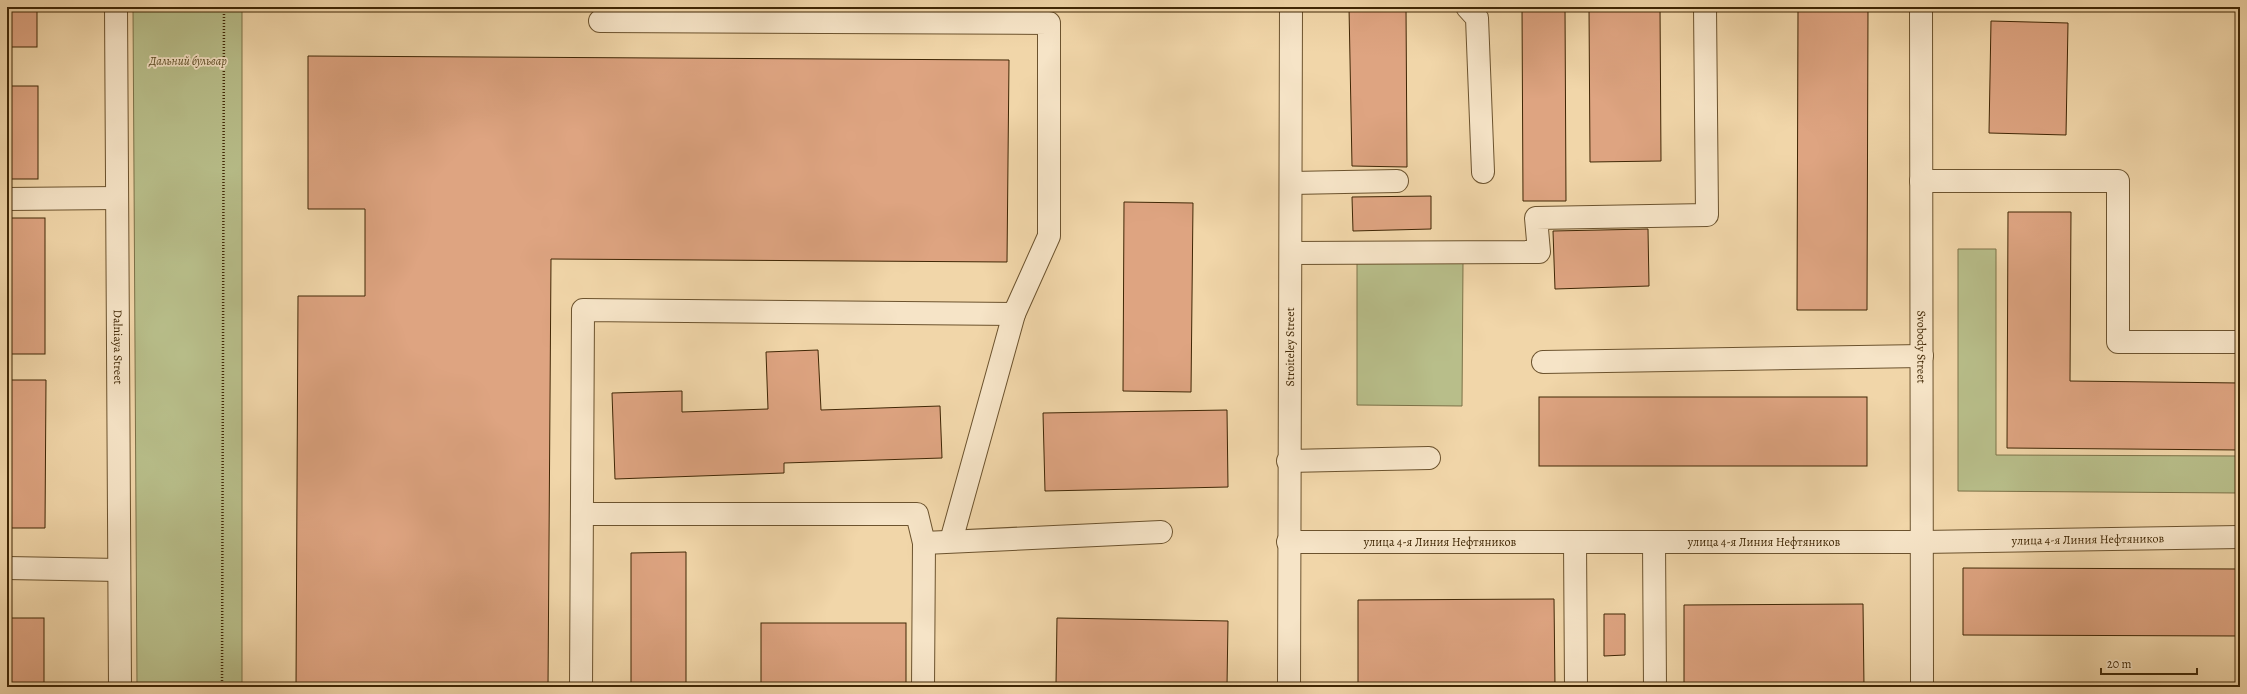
<svg xmlns="http://www.w3.org/2000/svg" width="2247" height="694" font-family="Alegreya,serif">
<style>
.green{fill:#b8be8a;stroke:#7c7248}
.building{fill:#dea481;stroke:#402705}
.lines{fill:none;stroke-linecap:round;stroke-linejoin:round}
.minor-casing{stroke:#6c532e;stroke-width:24}
.path{stroke:#402705;stroke-width:2.5;stroke-dasharray:1 2;stroke-linecap:butt}
.minor{stroke:#f6e4c7;stroke-width:22}
.labels{text-anchor:middle;dominant-baseline:central;stroke-width:3.5;stroke-linejoin:round;paint-order:stroke}
.park-label{font-size:12px;font-style:italic;fill:#5e4d26;stroke:#f6e4c7}
.street-label{font-size:12px;fill:#402705;stroke:#f6e4c7}
</style>
<rect width="100%" height="100%" fill="#f1d6a9"/>
<filter id="stains"><feTurbulence type="fractalNoise" baseFrequency=".005" numOctaves="4"/><feColorMatrix values="0 0 0 0 .2 0 0 0 0 .09 0 0 0 0 .02 0 0 0 .5 -.17"/></filter>
<radialGradient id="worn" r=".72"><stop offset=".6" stop-color="#630" stop-opacity="0"/><stop offset="1" stop-color="#630" stop-opacity=".3"/></radialGradient>
<g class="green">
<path d="M133,7H242V687H137Z"/>
<path d="M1958,249H1996V455L2240,456V493L1958,491Z"/>
<path d="M1357,263H1463L1462,406L1357,405Z"/>
</g>
<g class="building">
<rect x="7" y="7" width="30" height="40"/>
<path d="M1349,7H1406L1407,167L1352,166Z"/>
<path d="M1522,7H1565L1566,201H1523Z"/>
<path d="M1589,7H1660L1661,161L1590,162Z"/>
<path d="M1798,7H1868L1867,310H1797Z"/>
<path d="M1991,21L2068,23L2066,135L1989,133Z"/>
<path d="M308,56L1009,60L1007,262L551,259L548,687H296L298,296H365V209H308Z"/>
<rect x="7" y="86" width="31" height="93"/>
<path d="M1431,196V229L1353,231L1352,197Z"/>
<path d="M1124,202L1193,203L1191,392L1123,391Z"/>
<path d="M2008,212H2071L2070,381L2240,383V450L2007,448Z"/>
<rect x="7" y="218" width="38" height="136"/>
<path d="M1648,229L1649,286L1555,289L1553,231Z"/>
<path d="M818,350L821,410L940,406L942,458L784,463V473L615,479L612,393L682,391V412L768,409L766,352Z"/>
<path d="M7,380H46L45,528H7Z"/>
<rect x="1539" y="397" width="328" height="69"/>
<path d="M1227,410L1228,487L1045,491L1043,413Z"/>
<path d="M686,552V687H631V553Z"/>
<path d="M1963,568L2240,569V636L1963,635Z"/>
<path d="M1554,599L1555,687H1358V600Z"/>
<path d="M1863,604L1864,687H1684V605Z"/>
<path d="M1604,614H1625V655L1604,656Z"/>
<rect x="7" y="618" width="37" height="69"/>
<path d="M1057,618L1228,621L1227,686L1056,684Z"/>
<rect x="761" y="623" width="145" height="64"/>
</g>
<g class="lines">
<g class="minor-casing">
<g id="minor">
<path id="s1" d="M116,7L120,687"/>
<path d="M1467,7L1477,18L1483,172"/>
<path id="s2" d="M1921,7L1922,687"/>
<path d="M1921,181H2118V342H2240"/>
<path d="M1291,183L1397,181"/>
<path d="M7,199L117,198"/>
<path d="M1291,253L1539,252L1536,218L1707,215L1705,7"/>
<path d="M1543,362L1922,356"/>
<path d="M1288,461L1429,458"/>
<path d="M582,514H917L924,543L923,687"/>
<path d="M951,541L1014,314"/>
<path id="s3" d="M1288,542H1922L2240,537"/>
<path d="M1575,542L1576,687"/>
<path d="M1654,542L1655,687"/>
<path d="M924,543L1161,532"/>
<path d="M7,568L119,570"/>
<path d="M581,687L583,310L1014,314L1049,236V23L600,21"/>
<path id="s4" d="M1289,687L1291,7"/>
</g>
</g>
<path class="path" d="M222,687L224,7"/>
<use href="#minor" class="minor"/>
</g>
<g class="labels">
<g class="park-label">
<text x="188" y="61">Дальний бульвар</text>
</g>
<g class="street-label">
<text stroke="none"><textPath href="#s1" startOffset="340">Dalniaya Street</textPath></text>
<text stroke="none"><textPath href="#s4" startOffset="340">Stroiteley Street</textPath></text>
<text stroke="none"><textPath href="#s2" startOffset="340">Svobody Street</textPath></text>
<text stroke="none"><textPath href="#s3" startOffset="800">улица 4-я Линия Нефтяников</textPath></text>
<text stroke="none"><textPath href="#s3" startOffset="152">улица 4-я Линия Нефтяников</textPath></text>
<text stroke="none"><textPath href="#s3" startOffset="476">улица 4-я Линия Нефтяников</textPath></text>
</g>
</g>
<rect width="2247" height="694" fill="none" stroke="#f1d6a9" stroke-width="24"/>
<rect x="8" y="8" width="2231" height="678" fill="none" stroke="#402705" stroke-width="2"/>
<rect x="12" y="12" width="2223" height="670" fill="none" stroke="#402705"/>
<path d="M2101 668v6h96v-6" fill="none" stroke="#402705" stroke-width="2"/>
<text x="2107" y="668" font-size="12" fill="#402705" stroke="#f6e4c7" stroke-width="3" paint-order="stroke">20 m</text>
<rect width="100%" height="100%" filter="url(#stains)"/>
<rect width="100%" height="100%" fill="url(#worn)"/>
</svg>
